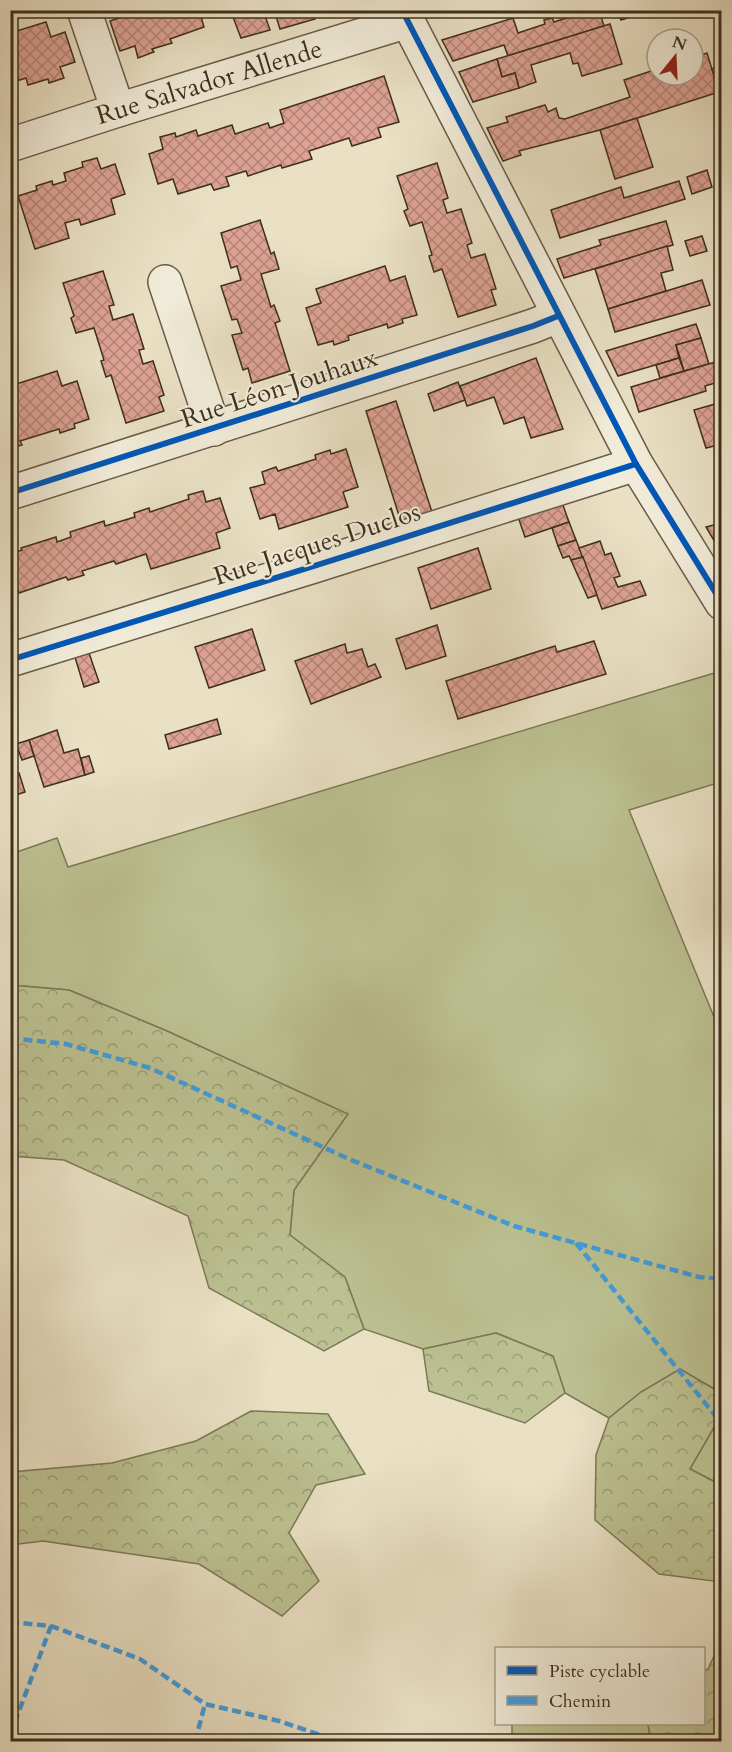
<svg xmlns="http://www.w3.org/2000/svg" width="732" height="1752" font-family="Cardo,serif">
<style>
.green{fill:#bcc191;stroke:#7d7857;stroke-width:1.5}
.forest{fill:url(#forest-crowns);stroke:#7d7857;stroke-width:1.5}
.building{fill:url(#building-cross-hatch);stroke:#3e2f1d;stroke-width:1.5}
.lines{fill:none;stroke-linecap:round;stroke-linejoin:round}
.minor-casing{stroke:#695c47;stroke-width:36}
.minor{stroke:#f1ecd9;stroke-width:33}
.quiet{stroke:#3f9ddf;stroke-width:4.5;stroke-dasharray:9 4.5;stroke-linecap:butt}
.cycleway-casing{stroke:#f1ecd9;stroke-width:10}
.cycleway{stroke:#0057b8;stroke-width:6}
.labels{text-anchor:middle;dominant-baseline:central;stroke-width:4.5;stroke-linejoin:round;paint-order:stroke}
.street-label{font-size:26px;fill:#3e2f1d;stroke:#f1ecd9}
</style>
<defs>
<pattern id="forest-crowns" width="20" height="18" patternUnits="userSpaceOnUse" patternTransform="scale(1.5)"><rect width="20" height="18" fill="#bcc191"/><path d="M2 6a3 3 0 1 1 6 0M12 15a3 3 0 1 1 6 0" fill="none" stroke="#9a9d76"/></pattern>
<pattern id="building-cross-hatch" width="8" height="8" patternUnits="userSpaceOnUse" patternTransform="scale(1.5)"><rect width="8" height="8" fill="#dea395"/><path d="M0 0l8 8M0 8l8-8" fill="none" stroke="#b58579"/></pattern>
</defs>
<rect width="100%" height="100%" fill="#eae1c5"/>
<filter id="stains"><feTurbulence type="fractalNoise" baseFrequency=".00333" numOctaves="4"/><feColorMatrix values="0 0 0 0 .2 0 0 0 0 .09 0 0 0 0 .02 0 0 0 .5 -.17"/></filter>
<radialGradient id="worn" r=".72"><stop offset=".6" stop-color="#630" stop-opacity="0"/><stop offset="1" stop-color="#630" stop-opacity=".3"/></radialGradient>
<g class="green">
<path d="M721,671V782L629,810L721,1034V1393L680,1369L641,1392L609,1418L565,1393L553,1356L496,1333L423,1349L364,1329L346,1280L290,1235L294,1190L347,1114L167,1031L69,990L11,985V854L57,838L68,867Z"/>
<path d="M721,1415V1485L690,1469Z"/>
<path d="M512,1724H648L651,1741L512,1742Z"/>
</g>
<g class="forest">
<path d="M10,985L69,990L167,1031L348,1114L294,1190L290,1235L345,1277L364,1329L324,1351L209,1288L188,1216L64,1160L11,1156Z"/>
<path d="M496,1333L553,1356L565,1393L525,1423L429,1391L423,1349Z"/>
<path d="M680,1369L721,1393V1415L690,1469L721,1485V1582L659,1574L595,1520L596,1455L609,1418L641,1392Z"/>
<path d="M251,1411L328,1414L365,1474L316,1485L289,1533L319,1581L282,1616L199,1564L43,1541L11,1545V1472L112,1463L196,1441Z"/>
<path d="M721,1641V1741H651L648,1724H704V1671L708,1669Z"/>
</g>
<g class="building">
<path d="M123,10H199L204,27L170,39L172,43L152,49L154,52L138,58L135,46L120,51L110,21L125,16Z"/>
<path d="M256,10H263L270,30L241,38L233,17Z"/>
<path d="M274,10H312L315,19L280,29Z"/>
<path d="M591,10H599L604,26L508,56L504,45L453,61L442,40L513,18L518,33L545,24L544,20L552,18L554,22Z"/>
<path d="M617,10H652L621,20Z"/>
<path d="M46,22L51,37L65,32L75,62L60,67L64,78L49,83L48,79L28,85L26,78L10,83V33Z"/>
<path d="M610,24L622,64L582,76L578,63L573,64L570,53L531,65L536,82L519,88L515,73L502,77L497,59Z"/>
<path d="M707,53L719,92L600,130L519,151L521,155L503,161L487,128L508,122L506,117L545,105L548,112L556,108L559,118L565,119L630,97L624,80L657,69V75H693V58Z"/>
<path d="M497,59L502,77L515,73L519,88L473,102L459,72Z"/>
<path d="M722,65V91L719,92L712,69Z"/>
<path d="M384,76L399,122L378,128L381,137L352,146L349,138L309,151L312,159L282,168L281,165L248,176L246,171L226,177L229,186L214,190L211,184L178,194L173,179L158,184L149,154L163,149L160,137L175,133L176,137L196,130L198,136L232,125L235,134L268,123L270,128L284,123L280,110Z"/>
<path d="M637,118L653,167L615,179L600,130Z"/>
<path d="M97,158L101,169L115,164L125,194L111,199L115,214L81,225L79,219L65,223L69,238L35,249L18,196L37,190L36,186L52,181L53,185L66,181L64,173L83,167L82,162Z"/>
<path d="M437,163L448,198L443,200L447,213L461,209L472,243L467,245L471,258L485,254L496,289L491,290L496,305L458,317L442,269L434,272L429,256L432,255L422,222L410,226L404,211L408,209L397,176Z"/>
<path d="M707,170L712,187L692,194L687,177Z"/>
<path d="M679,181L685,199L560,238L551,210L621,187L624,198Z"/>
<path d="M260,220L271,254L274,252L279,269L261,274L271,307L274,305L280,321L275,323L290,371L252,383L248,368L243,370L232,335L242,333L237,319L232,320L221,286L241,280L237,266L231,268L221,233Z"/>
<path d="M666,221L673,245L564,278L557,259L601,245L599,240Z"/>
<path d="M702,236L707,251L690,256L685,241Z"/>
<path d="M667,246L673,270L661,273L666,291L608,309L595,269Z"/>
<path d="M385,266L390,281L405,276L417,315L402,319L403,323L388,328L387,324L348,336L349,340L334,345L333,341L318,345L306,308L321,303L316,289Z"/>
<path d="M103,271L114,305L109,306L113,320L133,314L144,349L139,350L143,364L153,361L164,395L159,397L164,411L126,423L111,375L106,377L101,361L104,360L94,328L76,333L71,318L74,316L63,283Z"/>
<path d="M702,280L710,305L615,332L608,309Z"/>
<path d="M696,324L701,338L676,345L679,358L618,376L606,351Z"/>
<path d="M701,338L709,364L684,371L676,345Z"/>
<path d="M536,358L563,429L531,438L524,417L504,424L494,397L467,406L460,386Z"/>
<path d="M679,358L684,371L660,378L656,365Z"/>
<path d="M722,360V381L705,386L706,391L639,412L631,387Z"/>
<path d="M57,371L62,386L77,381L89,419L74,424L75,428L60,433L59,429L20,441L22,445L10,448V386Z"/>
<path d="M458,382L465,400L434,411L428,394Z"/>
<path d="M396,401L432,512L401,522L366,411Z"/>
<path d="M722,402V444L706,448L694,410Z"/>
<path d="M346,449L358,487L343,492L348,507L279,529L275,514L260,519L250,488L265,484L262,472L276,467L278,471L316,459L315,455L330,450L331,454Z"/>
<path d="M203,491L206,502L220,498L230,528L216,533L220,548L151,569L146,554L116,564L114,561L82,571L84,575L68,580L66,577L19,593L18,590L10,592V554L22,550L21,548L56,537L57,542L71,537L70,532L104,521L105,526L135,517L134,513L149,508L150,512L189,499L188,495Z"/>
<path d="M560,497L569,522L525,537L516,511Z"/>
<path d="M569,522L576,540L558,546L552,528Z"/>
<path d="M722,523V554L706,527Z"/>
<path d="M576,540L583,557L571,560L569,556L563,558L558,546Z"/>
<path d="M600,541L605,555L611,553L620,576L614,578L618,587L640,581L646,595L602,609L579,548Z"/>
<path d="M478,548L491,589L431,609L418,568Z"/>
<path d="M583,557L597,595L588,598L571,560Z"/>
<path d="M437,625L446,656L406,669L396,639Z"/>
<path d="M252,629L265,670L209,688L195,647Z"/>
<path d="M594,641L606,674L458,719L446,681L555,646L557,652Z"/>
<path d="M345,644L347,653L362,649L368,667L375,664L381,677L311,704L295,661Z"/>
<path d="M89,653L99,682L84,687L75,657Z"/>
<path d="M217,719L221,734L169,749L165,735Z"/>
<path d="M57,730L64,753L78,749L85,775L44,787L29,740Z"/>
<path d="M29,740L34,756L22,760L16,744Z"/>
<path d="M89,756L94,772L85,775L81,758Z"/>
<path d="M19,773L25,792L10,797V776Z"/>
</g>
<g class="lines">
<g class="minor-casing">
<g id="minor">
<path d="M84,10L118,110"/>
<path d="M402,10L636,464L722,603"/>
<path d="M10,145L118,110L408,21"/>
<path d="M165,282L214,429"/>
<path d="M10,493L533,326L558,316"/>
<path d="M10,660L314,566L636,464"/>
</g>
</g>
<use href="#minor" class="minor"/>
<g class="quiet">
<path d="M10,1038L66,1044L150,1068L349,1159L514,1226L699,1277L722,1279"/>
<path d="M576,1243L722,1424"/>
<path d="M10,1622L51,1626L140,1659L205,1704L279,1721L341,1742"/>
<path d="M10,1735L51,1626"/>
<path d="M195,1742L205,1704"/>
</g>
<g class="cycleway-casing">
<g id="cycleway">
<path d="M402,10L636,464L722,603"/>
<path d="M10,493L533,326L558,316"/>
<path d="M10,660L314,566L636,464"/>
</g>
</g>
<use href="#cycleway" class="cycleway"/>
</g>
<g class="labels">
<g class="street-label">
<text transform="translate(209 82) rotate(-17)">Rue Salvador Allende</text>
<text transform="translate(279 388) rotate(-18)">Rue Léon Jouhaux</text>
<text transform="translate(317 544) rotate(-18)">Rue Jacques Duclos</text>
</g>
</g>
<rect width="732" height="1752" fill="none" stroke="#eae1c5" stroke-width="36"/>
<rect x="12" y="12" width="708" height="1728" fill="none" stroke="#3e2f1d" stroke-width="3"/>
<rect x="18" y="18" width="696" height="1716" fill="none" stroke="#3e2f1d" stroke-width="1.5"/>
<rect x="495" y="1647" width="210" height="78" fill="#f1ecd9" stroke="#a9a08e" stroke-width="1.5"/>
<rect x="507" y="1666" width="30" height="9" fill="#0057b8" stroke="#a9a08e" stroke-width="1.5"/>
<text x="549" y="1677" font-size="18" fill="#3e2f1d">Piste cyclable</text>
<rect x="507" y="1696" width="30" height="9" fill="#3f9ddf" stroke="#a9a08e" stroke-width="1.5"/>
<text x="549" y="1707" font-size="18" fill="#3e2f1d">Chemin</text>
<g transform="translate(675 57) rotate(18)"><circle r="28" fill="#f1ecd9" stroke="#a9a08e" stroke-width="1.5"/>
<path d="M0-4.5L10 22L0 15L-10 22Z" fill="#8f2418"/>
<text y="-9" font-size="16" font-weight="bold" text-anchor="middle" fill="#3e2f1d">N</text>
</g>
<rect width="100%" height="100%" filter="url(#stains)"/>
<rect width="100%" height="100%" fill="url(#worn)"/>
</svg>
